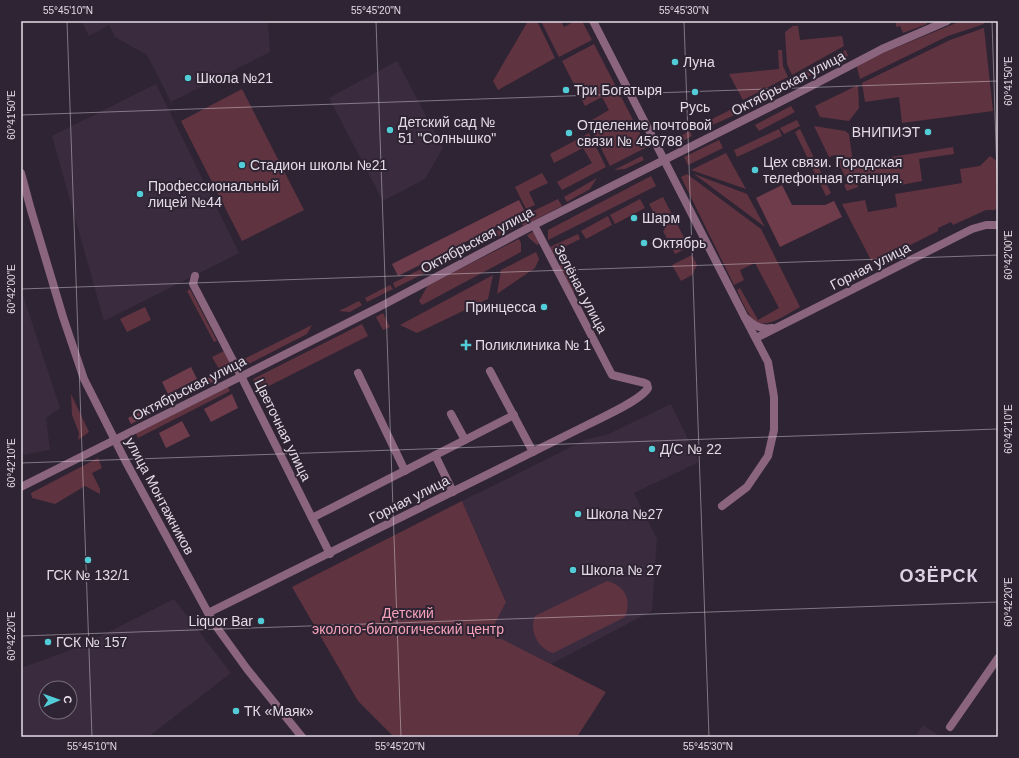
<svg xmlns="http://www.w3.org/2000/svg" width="1019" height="758" font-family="Arial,sans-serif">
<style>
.built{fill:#3a2b3f;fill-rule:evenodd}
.green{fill:#603340}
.forest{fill:#6f3c4b}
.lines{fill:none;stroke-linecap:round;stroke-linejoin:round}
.minor{stroke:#8b657e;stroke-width:8}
.tertiary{stroke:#8b657e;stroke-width:8}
.ticks{fill:none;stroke:#e3dbe6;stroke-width:1;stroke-opacity:0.45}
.poi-dot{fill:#52ccd6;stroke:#2f2433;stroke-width:1.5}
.labels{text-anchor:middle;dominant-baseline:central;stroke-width:4;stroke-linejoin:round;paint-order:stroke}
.poi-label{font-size:14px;fill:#e3dbe6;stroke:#2f2433;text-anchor:start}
.street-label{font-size:14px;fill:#e3dbe6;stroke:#2f2433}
.park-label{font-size:14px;fill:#f7a2b9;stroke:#2f2433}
.district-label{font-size:18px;font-weight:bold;letter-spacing:1px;fill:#dfd1e5;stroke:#2f2433}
.neatline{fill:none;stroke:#e3dbe6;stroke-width:1.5}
.ticks-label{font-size:10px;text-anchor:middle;fill:#e3dbe6}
</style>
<rect width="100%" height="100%" fill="#2f2433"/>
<g class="built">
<path d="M81,21H268L270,52L171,102L147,55L115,37L109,25L89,36Z"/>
<path d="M397,61L443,148L425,179L383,201L329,98Z"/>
<path d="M156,84L239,253L104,321L52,136Z"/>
<path d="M21,289L60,408L46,418L50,450L21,455Z"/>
<path d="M671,404L699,462L634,493L657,539L652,611L551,664L489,633L506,601L462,501L587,439L606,435Z"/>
<path d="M174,599L231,673L148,737H21V668L79,647ZM46,688H70V712H46Z"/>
<path d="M923,725L941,737H915Z"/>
</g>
<g class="green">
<path d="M528,21H537L555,58L498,90L493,81Z"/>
<path d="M541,21H561L564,27L575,21H582L592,40L559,57Z"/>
<path d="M900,21H926L927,24L903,33L900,26L896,27V23Z"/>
<path d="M961,21H983L984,24L948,36L860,79L856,64Z"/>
<path d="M793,26H798L800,40L842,36L844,46L792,75L787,64L785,32Z"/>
<path d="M984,28L993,111L902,123L899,97L865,102L862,83L950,40Z"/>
<path d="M594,44L647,147L610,166L593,132L597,130L592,120L609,110L602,97L585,106L562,61Z"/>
<path d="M778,50H782L783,66L788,77L743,100L729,74L779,69Z"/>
<path d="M846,50L848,56L796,83L794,78Z"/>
<path d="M790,80L793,85L747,108L744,103Z"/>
<path d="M858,85L859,108L849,121L820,117L815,106Z"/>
<path d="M242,89L304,210L242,241L181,121Z"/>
<path d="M791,106L795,112L759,131L755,125Z"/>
<path d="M734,108L737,114L706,128L704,123Z"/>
<path d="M797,120L800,126L784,134L780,128Z"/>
<path d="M814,126L845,131L849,134L853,163L953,147L954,154L919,159L922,181L901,185L899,176L858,183V187L847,191L844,185L848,183L835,155L829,157Z"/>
<path d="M779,129L782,136L737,157L734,150Z"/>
<path d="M800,129L831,193L826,196L795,132Z"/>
<path d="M690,131L692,136L677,144L674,139Z"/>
<path d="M589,133L606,167L562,190L557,182L592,163L583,148L554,163L550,154Z"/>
<path d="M719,140L723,148L688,165L684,157Z"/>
<path d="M726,153L746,189L691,170Z"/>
<path d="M642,156L644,160L625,169L614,170Z"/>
<path d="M990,156L997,161L998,205L995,210H986L953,225L951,222L938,228V231L873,264L842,204L865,200L868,212L897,207L895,194L962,183L960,169L980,166Z"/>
<path d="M542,173L548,183L529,192L535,205L526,209L515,187Z"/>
<path d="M687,174L761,229L800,307C788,313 762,334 751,317C745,309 741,299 737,290L740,288L758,320L779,308L755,263L740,270L744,280L734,285L681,177Z"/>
<path d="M694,174L747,194L765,227Z"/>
<path d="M651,176L656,186L548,240V230Z"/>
<path d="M597,178L590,189L567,202L564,197Z"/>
<path d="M663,197L689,247L675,254L663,231L665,230L657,214L655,215L649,204Z"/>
<path d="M558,199L562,206L523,226L519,218Z"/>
<path d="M640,199L645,208L615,224L610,215Z"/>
<path d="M608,216L612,225L586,239L581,231Z"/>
<path d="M513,223L515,228L395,288L393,283Z"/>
<path d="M534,231L540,243L537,245L529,238L527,235Z"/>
<path d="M578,234L580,239L558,250L560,254L557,256L554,255L550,247Z"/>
<path d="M519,239L521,243V252L422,305L419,301L428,285Z"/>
<path d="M536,252L539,259L535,268L497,294L501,270Z"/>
<path d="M692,255L697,265L692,275L681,281L672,265Z"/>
<path d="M569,260L572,268L566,271L576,291L572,293L559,267L560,264Z"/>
<path d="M493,275L488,299L417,333L400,325Z"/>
<path d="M390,285L393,289L367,302L365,298Z"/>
<path d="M190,289L217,341L214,342L187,291Z"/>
<path d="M359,301L362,305L350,312L339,311Z"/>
<path d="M145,307L151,320L127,332L120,319Z"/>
<path d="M383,313L390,327L383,330L376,317Z"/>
<path d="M362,324L368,336L259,391L253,379Z"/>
<path d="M312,325L307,334L245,366L242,360Z"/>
<path d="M224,351L230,363L219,369L212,357Z"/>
<path d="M227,385L230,391L138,438L135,432Z"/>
<path d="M71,394L89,432L78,440L79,433L72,415Z"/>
<path d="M98,458L102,468L92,473L100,489V494L85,486L55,504L32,498L31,493Z"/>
<path d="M462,501L506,602L490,633L606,692L577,737H394L358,701L292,587Z"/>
<path d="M607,581C625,586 632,600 625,617L553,653C542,650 533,638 533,626C533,623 534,619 535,616Z"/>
</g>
<g class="forest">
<path d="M782,185L792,205H825L834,201L842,217L780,247L756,198Z"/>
<path d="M519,200L525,212L398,276L392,264Z"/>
<path d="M191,367L197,379L168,394L162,382Z"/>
<path d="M220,372L222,377L131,424L128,418Z"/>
<path d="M232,394L238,408L211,422L204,409Z"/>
<path d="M182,421L190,436L166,448L159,433Z"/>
</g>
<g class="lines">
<g class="minor">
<path d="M195,276L193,284L241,376L330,554"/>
<path d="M747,319C754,326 762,330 772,328"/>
<path d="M756,338L972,229L986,225H998"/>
<path d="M490,371L533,452"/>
<path d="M358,373L405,471"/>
<path d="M451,414L465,440"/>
<path d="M435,455L453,492"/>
<path d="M722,506L747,487L768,456L774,430V397L768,362L745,318"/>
<path d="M312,518L514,415"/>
<path d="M208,613L581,428C596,420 641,401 648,388L647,384L645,383L612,375L534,225"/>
<path d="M950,727L998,658"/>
</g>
<g class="tertiary">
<path d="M593,21L745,318"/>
<path d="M21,173L31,210L63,317L84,379L126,462L213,622L247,669L302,737"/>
<path d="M21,487L385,304L534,225L798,93L882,49L947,21"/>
</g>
</g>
<path class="ticks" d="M67,21L92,737M376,21L401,737M684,21L709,737M992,21L998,206M21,115L998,81M21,289L998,255M21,463L998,429M21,636L998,602"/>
<g class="poi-dot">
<circle cx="675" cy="62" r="4"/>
<circle cx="188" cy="78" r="4"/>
<circle cx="566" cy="90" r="4"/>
<circle cx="695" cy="92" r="4"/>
<circle cx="390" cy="130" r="4"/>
<circle cx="928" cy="132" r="4"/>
<circle cx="569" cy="133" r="4"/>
<circle cx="242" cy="165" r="4"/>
<circle cx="755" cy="170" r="4"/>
<circle cx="140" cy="194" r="4"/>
<circle cx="634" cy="218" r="4"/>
<circle cx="644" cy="243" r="4"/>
<circle cx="544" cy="307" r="4"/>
<path d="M464 339h4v4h4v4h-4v4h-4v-4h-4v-4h4z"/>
<circle cx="652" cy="449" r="4"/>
<circle cx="578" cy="514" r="4"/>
<circle cx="88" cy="560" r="4"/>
<circle cx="573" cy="570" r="4"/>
<circle cx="261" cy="621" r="4"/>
<circle cx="48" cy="642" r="4"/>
<circle cx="236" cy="711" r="4"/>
</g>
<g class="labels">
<g class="poi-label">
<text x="683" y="62">Луна</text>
<text x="196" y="78">Школа №21</text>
<text x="574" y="90">Три Богатыря</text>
<text x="695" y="107" text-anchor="middle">Русь</text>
<text x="398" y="122">Детский сад №<tspan x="398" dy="16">51 "Солнышко"</tspan></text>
<text x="577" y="125">Отделение почтовой<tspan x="577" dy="16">связи № 456788</tspan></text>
<text x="920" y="132" text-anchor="end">ВНИПИЭТ</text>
<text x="763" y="162">Цех связи. Городская<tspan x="763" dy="16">телефонная станция.</tspan></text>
<text x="250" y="165">Стадион школы №21</text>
<text x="148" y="186">Профессиональный<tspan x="148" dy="16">лицей №44</tspan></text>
<text x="642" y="218">Шарм</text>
<text x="652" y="243">Октябрь</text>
<text x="536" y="307" text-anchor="end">Принцесса</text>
<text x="475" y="345">Поликлиника № 1</text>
<text x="660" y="449">Д/С № 22</text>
<text x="586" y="514">Школа №27</text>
<text x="581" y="570">Школа № 27</text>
<text x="88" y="575" text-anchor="middle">ГСК № 132/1</text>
<text x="253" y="621" text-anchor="end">Liquor Bar</text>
<text x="56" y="642">ГСК № 157</text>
<text x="244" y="711">ТК «Маяк»</text>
</g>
<g class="street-label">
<text transform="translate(788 83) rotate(-27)">Октябрьская улица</text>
<text transform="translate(477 240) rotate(-28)">Октябрьская улица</text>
<text transform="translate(870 266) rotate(-27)">Горная улица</text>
<text transform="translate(581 289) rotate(62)">Зелёная улица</text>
<text transform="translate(189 388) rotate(-27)">Октябрьская улица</text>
<text transform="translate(283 430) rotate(64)">Цветочная улица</text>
<text transform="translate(160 496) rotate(62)">улица Монтажников</text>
<text transform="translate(409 499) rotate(-27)">Горная улица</text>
</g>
<g class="park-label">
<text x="408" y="613">Детский<tspan x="408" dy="16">эколого-биологический центр</tspan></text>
</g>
<g class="district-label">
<text x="939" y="576">ОЗЁРСК</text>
</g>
</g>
<rect width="1019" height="758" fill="none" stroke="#2f2433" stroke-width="44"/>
<g transform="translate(58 700) rotate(88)"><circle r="19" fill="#2f2433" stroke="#776d7b"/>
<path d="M0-3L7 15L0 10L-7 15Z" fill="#52ccd6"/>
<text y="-6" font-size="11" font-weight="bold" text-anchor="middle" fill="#e3dbe6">С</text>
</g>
<rect x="22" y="22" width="975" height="714" class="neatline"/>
<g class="ticks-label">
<text x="68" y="14">55°45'10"N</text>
<text x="376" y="14">55°45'20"N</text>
<text x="684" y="14">55°45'30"N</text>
<text transform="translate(1008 81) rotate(-90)" y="4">60°41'50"E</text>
<text transform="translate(11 115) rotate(-90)" y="4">60°41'50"E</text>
<text transform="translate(1008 255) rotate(-90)" y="4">60°42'00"E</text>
<text transform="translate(11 289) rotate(-90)" y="4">60°42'00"E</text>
<text transform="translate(1008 429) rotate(-90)" y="4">60°42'10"E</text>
<text transform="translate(11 463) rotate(-90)" y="4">60°42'10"E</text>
<text transform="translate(1008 602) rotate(-90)" y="4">60°42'20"E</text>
<text transform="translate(11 636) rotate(-90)" y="4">60°42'20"E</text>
<text x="92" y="750">55°45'10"N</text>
<text x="400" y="750">55°45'20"N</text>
<text x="708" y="750">55°45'30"N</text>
</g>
</svg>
